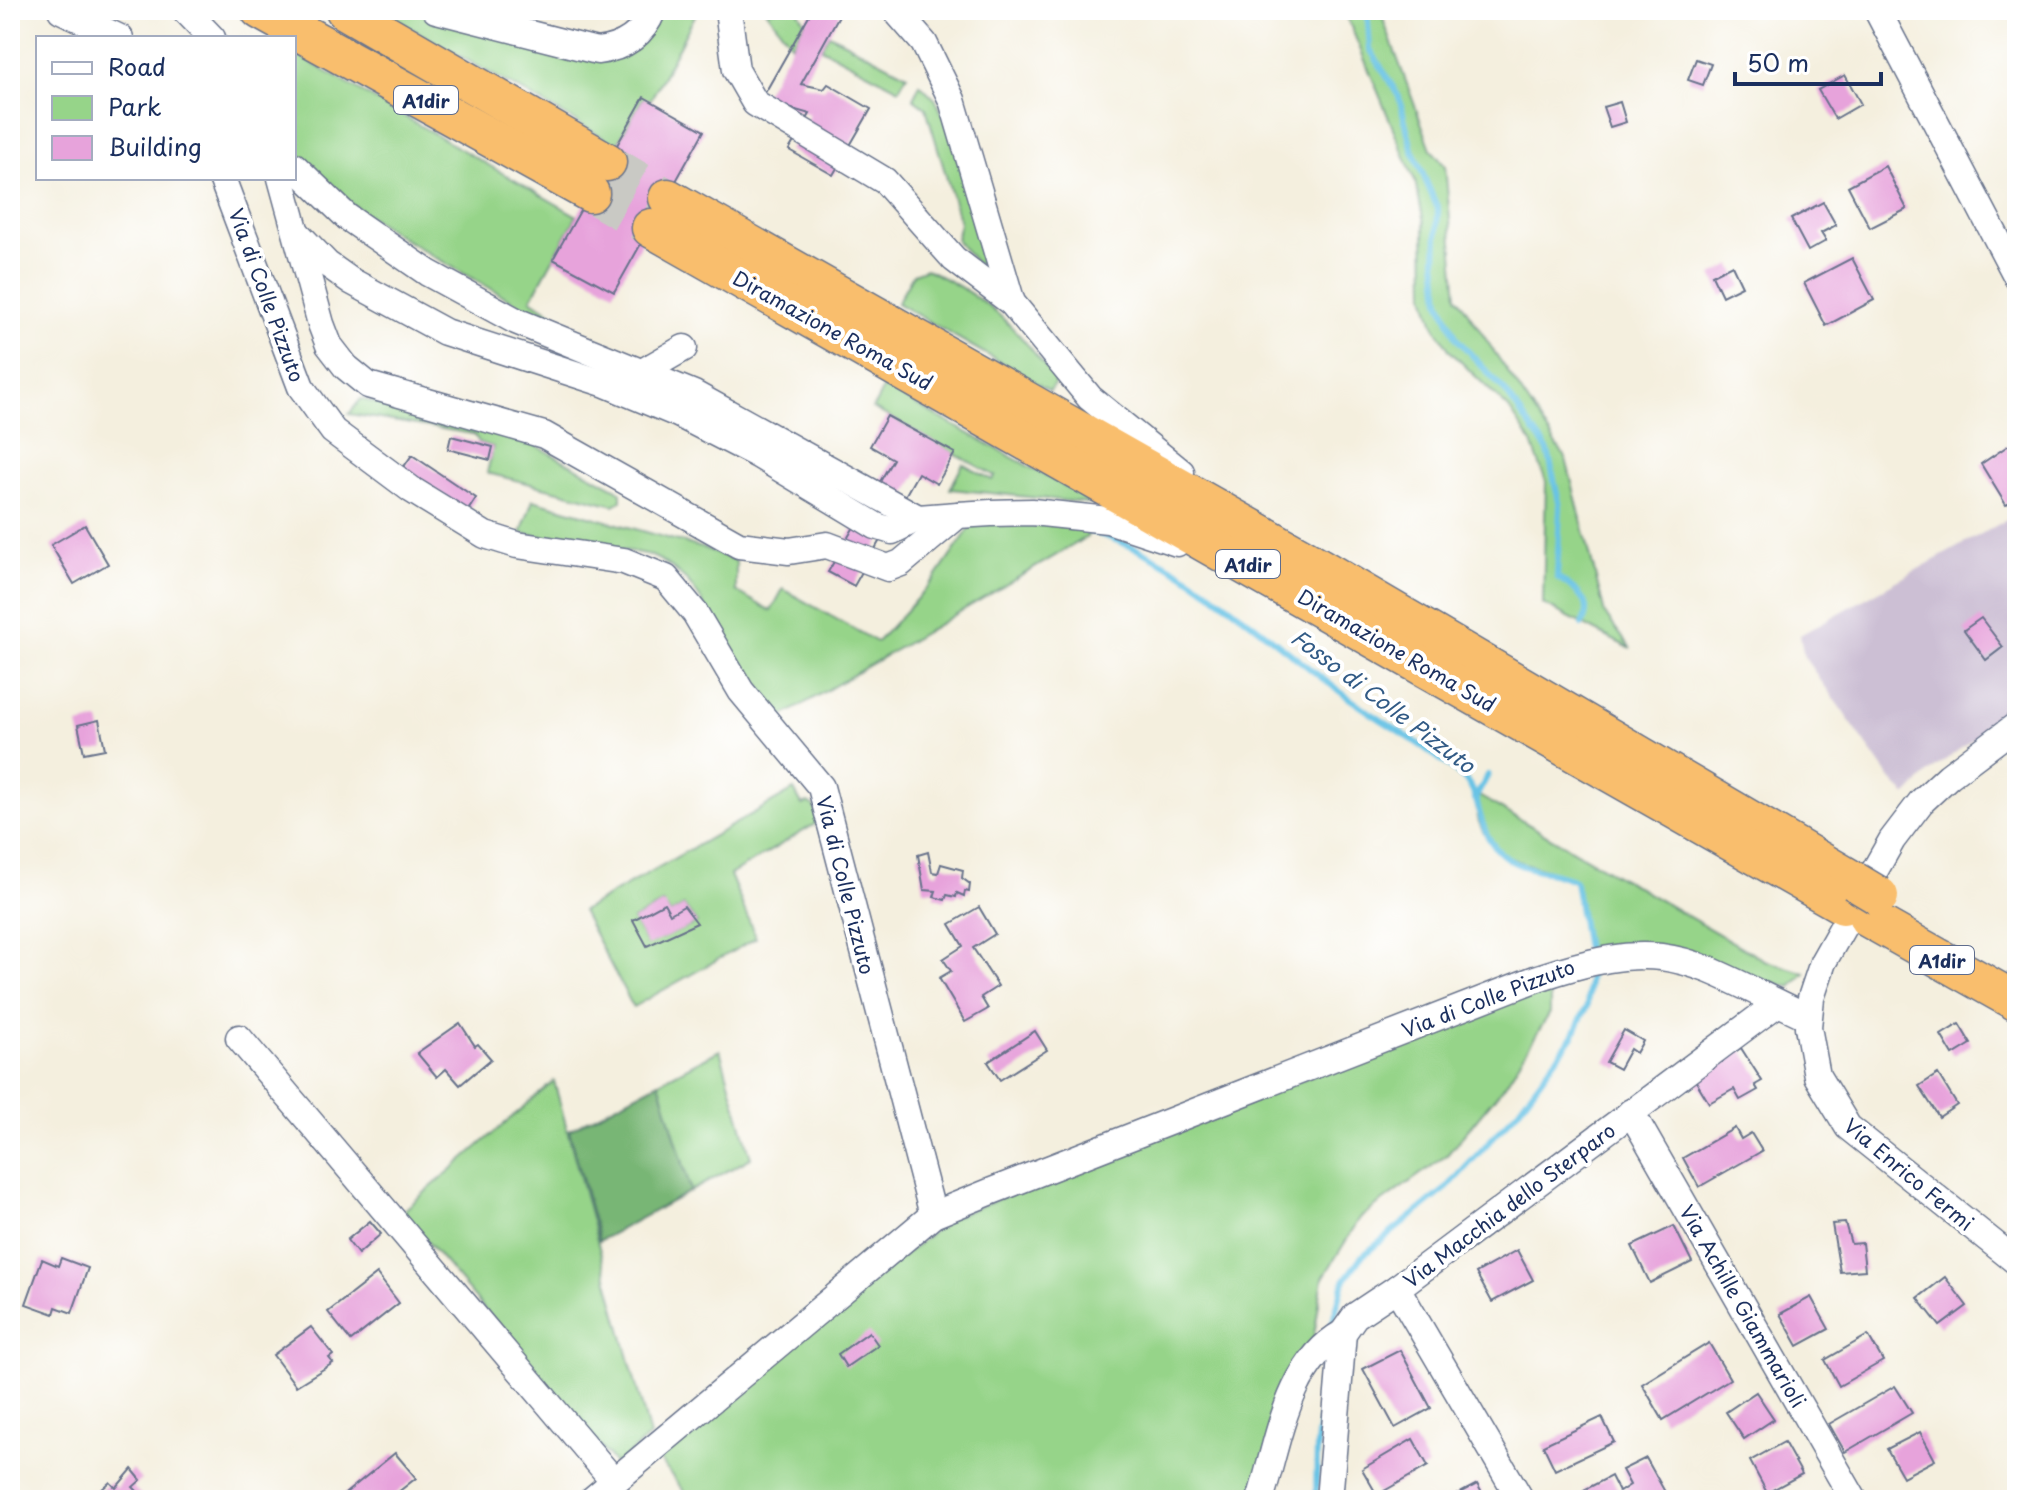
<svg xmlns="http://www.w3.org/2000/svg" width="2027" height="1510" font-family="'Playpen Sans',sans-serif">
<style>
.industrial{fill:#ccbfd4}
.green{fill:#96d489;stroke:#588274;stroke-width:2;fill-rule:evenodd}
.forest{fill:#78b675;stroke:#4a726a;stroke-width:2}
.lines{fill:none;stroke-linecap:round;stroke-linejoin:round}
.stream{stroke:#67c3e5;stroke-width:6}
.building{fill:#e7a3db}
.highway-tunnel{stroke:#c9c9c4;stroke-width:38;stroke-dasharray:38 19;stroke-linecap:butt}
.minor-casing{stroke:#67728b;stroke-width:29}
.highway-casing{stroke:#67728b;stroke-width:41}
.minor{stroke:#fff;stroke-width:26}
.highway{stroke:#f9be6d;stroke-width:38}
.highway-bridge-casing{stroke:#67728b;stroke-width:41;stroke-linecap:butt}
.highway-bridge{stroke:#f9be6d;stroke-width:38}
.labels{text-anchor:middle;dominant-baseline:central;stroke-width:8;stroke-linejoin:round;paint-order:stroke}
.shield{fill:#fff;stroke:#5f6d8e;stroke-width:2}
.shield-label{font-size:18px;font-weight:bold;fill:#1b2f5e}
.street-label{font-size:20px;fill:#1b2f5e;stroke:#fff}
.water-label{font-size:22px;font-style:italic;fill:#325b86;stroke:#fff}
</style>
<rect width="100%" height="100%" fill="#fff"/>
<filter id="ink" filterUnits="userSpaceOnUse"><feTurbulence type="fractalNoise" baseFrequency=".0125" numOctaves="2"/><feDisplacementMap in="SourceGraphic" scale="16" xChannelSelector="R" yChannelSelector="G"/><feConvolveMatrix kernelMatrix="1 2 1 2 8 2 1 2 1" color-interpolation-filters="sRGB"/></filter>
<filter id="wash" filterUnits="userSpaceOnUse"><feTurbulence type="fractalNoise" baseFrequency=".006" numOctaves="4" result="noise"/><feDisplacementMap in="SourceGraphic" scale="32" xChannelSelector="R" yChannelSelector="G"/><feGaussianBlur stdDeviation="1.8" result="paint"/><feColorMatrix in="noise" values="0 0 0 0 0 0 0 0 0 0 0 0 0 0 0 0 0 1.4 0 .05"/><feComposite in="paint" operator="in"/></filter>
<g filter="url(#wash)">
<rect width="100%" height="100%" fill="#f4efde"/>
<path class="industrial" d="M2017,514V706L1932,770L1906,796L1893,782L1804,657L1800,635Z"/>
<g class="green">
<path d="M379,10H418L425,16L586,60L662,10H698L650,101L643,98L617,145Z"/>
<path d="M766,10H798L805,22L792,45Z"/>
<path d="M1344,10H1383L1384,22L1431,149L1445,166L1457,296L1566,459L1605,614L1631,649L1543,604L1546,482L1532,443L1509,409L1450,351L1434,325L1425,295L1424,222L1415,181Z"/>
<path d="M829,34L907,75L899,89L821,48Z"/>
<path d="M294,53L577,216L531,299L552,313L553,323C499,292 313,199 294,145C289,130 294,73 294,53Z"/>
<path d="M920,84L936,100L943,115L989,252L986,265L976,263L956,240L960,223L926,108L913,98Z"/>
<path d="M926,269C989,299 1015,325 1056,381L1050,391L897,303L913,274Z"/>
<path d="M884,387L1097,504L950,489L963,464L992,480L995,476L873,408Z"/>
<path d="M361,399L531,443L617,489L621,493V501L614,505L487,473L493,447L480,443L473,434L349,414Z"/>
<path d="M533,500L706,549L736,561V591L771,611L783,589L877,642L934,580L974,522L1091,523L1087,537L778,719C761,698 745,678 731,654C708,613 694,571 646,554L521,533Z"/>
<path d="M794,790L802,805L808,803L814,807L820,821L730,875L756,938L633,1007L582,911ZM663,903L670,914L684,906L697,923L647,945L633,920Z"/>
<path d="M1472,792L1764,960L1805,973L1791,987L1750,977L1587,955L1575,881C1539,859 1497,872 1479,822C1476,812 1477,802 1472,792Z"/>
<path d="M1550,982V1013L1505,1085L1447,1155L1360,1218L1323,1278L1313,1342L1251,1500H691L657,1457L950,1218Z"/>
<path d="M720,1050L751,1158L691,1191L659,1082Z"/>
<path d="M554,1081L650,1436L616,1465L402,1212Z"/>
</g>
<path class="forest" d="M659,1082L691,1191L599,1241L569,1130Z"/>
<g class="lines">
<g class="stream">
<path d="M1367,10L1370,49L1399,97L1412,149L1438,209L1436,260L1440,301L1457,339L1504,390L1548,451L1560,507L1557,577C1574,589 1595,600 1582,624"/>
<path d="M1086,530C1187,558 1264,637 1346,696C1383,723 1432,749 1465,780C1484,797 1473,834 1507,858C1525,872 1554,869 1575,881L1587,955"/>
<path d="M1475,799L1488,775"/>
<path d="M1332,1325L1344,1281L1361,1257L1447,1188L1518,1110L1573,1036L1587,1006L1590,971"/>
<path d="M1316,1500L1317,1443L1329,1357"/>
</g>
</g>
<g id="blocks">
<g class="building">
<path d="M812,10H842L801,84L824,89L828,84L871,109L833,175L789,150L810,114L761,100Z"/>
<path d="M1696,59L1711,64L1703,85L1688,80Z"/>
<path d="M1845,75L1861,104L1835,119L1818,90Z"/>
<path d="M644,97L704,131L614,292L553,259Z"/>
<path d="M1620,102L1626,122L1610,127L1603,107Z"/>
<path d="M1885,166L1907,209L1870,228L1848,186Z"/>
<path d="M1823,202L1836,225L1821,233L1826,241L1808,251L1791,219Z"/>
<path d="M1852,258L1874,300L1826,326L1804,283Z"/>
<path d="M1732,265L1742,286L1722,296L1712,275Z"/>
<path d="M887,416L955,453L937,484L918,473L854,586L828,572L893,459L870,446Z"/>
<path d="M451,436L493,447L490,460L448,449Z"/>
<path d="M2015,441L2017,500L2006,505L1981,464Z"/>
<path d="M412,455L476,498L467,512L403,468Z"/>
<path d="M85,525L108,564L74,584L51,545Z"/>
<path d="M1981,618L2003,647L1986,660L1964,630Z"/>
<path d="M99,720L105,749L84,753L78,725Z"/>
<path d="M928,852L932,872L938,873L941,864L963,870L962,878L970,884L969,892L965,891L964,896L957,893L956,897L947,895L945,900L934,897L936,891L924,890L918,855Z"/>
<path d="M664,903L670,914L684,906L697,923L647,946L633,920Z"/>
<path d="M979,907L995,934L973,948L998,986L981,997L988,1009L965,1022L939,978L951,971L943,959L963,946L950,924Z"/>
<path d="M460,1023L475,1046L478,1044L491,1059L460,1085L446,1069L437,1077L417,1053Z"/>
<path d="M1959,1024L1971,1044L1953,1055L1941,1035Z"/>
<path d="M1624,1030L1643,1041L1636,1053L1630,1049L1619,1069L1606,1062Z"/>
<path d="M1035,1031L1047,1050L1000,1080L988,1062Z"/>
<path d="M1741,1048L1762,1081L1755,1085L1758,1090L1740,1100L1734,1089L1709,1103L1694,1078Z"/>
<path d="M1938,1074L1957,1105L1939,1117L1919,1086Z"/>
<path d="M1735,1128L1741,1139L1751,1133L1762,1151L1699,1187L1683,1158Z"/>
<path d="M370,1221L381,1234L358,1254L347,1240Z"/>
<path d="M1845,1223L1851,1244L1862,1243L1865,1270L1840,1272L1832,1224Z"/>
<path d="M1674,1226L1692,1262L1650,1283L1632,1246Z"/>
<path d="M1517,1250L1533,1280L1492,1302L1476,1273Z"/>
<path d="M61,1258L88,1268L72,1313L56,1307L54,1314L26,1304L42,1259L58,1266Z"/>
<path d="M377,1274L399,1303L351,1341L328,1312Z"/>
<path d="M1945,1277L1967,1306L1940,1326L1918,1298Z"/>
<path d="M1811,1297L1829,1329L1798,1346L1780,1314Z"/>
<path d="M311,1327L333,1355L329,1358L333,1363L296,1386L273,1355Z"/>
<path d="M869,1332L878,1345L846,1367L838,1354Z"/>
<path d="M1868,1335L1883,1361L1839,1386L1825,1360Z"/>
<path d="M1709,1343L1730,1379L1663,1420L1642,1384Z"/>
<path d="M1400,1350L1431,1408L1395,1428L1363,1369Z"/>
<path d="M1895,1386L1912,1413L1845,1452L1829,1424Z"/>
<path d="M1756,1392L1774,1419L1744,1439L1726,1412Z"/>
<path d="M1602,1417L1614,1442L1555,1470L1543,1445Z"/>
<path d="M1920,1432L1935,1460L1903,1477L1887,1449Z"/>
<path d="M1413,1439L1428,1466L1377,1495L1362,1469Z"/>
<path d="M1784,1442L1802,1474L1767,1493L1750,1461Z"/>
<path d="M395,1453L416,1478L388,1500H346L342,1496Z"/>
<path d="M1646,1458L1665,1492L1650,1500H1590L1584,1490L1611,1476L1619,1492L1630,1485L1622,1470Z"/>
<path d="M132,1469L141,1480L133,1487L141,1495L136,1500H110L101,1490L110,1482L116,1488Z"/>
<path d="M1477,1484L1486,1500H1447Z"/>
</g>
</g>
</g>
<g filter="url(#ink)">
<use href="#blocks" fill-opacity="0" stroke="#67728b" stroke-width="2"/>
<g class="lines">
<g class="highway-tunnel">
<path d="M607,162L668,198"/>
<path d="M590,193L651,228"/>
</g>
<g class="minor-casing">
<g id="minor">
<path d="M61,10L120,38"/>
<path d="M185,10L212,38"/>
<path d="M436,10L597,51C624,48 643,35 653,10"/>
<path d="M728,10L736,70L755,103L885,181L954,259L1012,303"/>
<path d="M895,10L924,43L952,100L1012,303L1090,398L1181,472"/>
<path d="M1877,10L2017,277"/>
<path d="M294,166L347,217L428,273L516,321L694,394L918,518"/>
<path d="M222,178L301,387L333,431L412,490L485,535L517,545L624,561L666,578L695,613L741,691L821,787L933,1215"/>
<path d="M281,178L321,324L329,345L346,367L368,385L544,435L739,545L789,551L827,545L888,568L901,563L958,515L991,513L1032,512L1108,520L1177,543"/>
<path d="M298,234L327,264L351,281L445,332L606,384L678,414L758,455L876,526L892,531L918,518L958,515"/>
<path d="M644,371L684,348"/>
<path d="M2017,725L1949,776L1921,802L1892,840L1823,962L1811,998L1808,1027L1817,1076L1848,1127L2017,1262"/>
<path d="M239,1038L614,1481"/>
<path d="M1631,1112L1854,1500"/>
<path d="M592,1500L933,1215L992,1191L1535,979C1670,933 1688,961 1808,1017"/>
<path d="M1260,1500C1278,1444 1287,1364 1343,1333"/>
<path d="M1329,1500L1343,1333L1355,1316L1397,1288"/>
<path d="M1521,1500L1397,1288L1778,1003"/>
</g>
</g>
<g class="highway-casing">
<g id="highway">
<path d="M260,10L590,193"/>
<path d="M345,10L607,162"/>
<path d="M668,198L1302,557L1854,881"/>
<path d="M651,228L1843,905"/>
<path d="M1868,918L2017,1002"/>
</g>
</g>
<use href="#minor" class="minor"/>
<use href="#highway" class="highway"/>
<g class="highway-bridge-casing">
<path id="highway-bridge" d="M1854,881L1879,896"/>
</g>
<use href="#highway-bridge" class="highway-bridge"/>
</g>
</g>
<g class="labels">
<g class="shield">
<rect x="394" y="86" width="64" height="28" rx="6"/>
<rect x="1216" y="550" width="64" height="28" rx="6"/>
<rect x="1910" y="946" width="64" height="28" rx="6"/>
</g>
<g class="shield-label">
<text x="426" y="100">A1dir</text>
<text x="1248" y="564">A1dir</text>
<text x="1942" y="960">A1dir</text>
</g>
<g class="street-label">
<text transform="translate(267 295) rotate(70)">Via di Colle Pizzuto</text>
<text transform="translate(833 330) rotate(29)">Diramazione Roma Sud</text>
<text transform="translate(1397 650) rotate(30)">Diramazione Roma Sud</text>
<text transform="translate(846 885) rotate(76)">Via di Colle Pizzuto</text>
<text transform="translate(1488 998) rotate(-21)">Via di Colle Pizzuto</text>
<text transform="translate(1909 1174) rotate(40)">Via Enrico Fermi</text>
<text transform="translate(1509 1205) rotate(-37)">Via Macchia dello Sterparo</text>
<text transform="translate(1743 1306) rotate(60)">Via Achille Giammarioli</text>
</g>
<g class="water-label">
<text transform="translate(1384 700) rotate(37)">Fosso di Colle Pizzuto</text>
</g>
</g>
<rect width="2027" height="1510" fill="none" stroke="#fff" stroke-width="40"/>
<rect x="36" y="36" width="260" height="144" fill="#ffffff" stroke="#a4acbf" stroke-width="2"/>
<rect x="52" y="62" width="40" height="12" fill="#ffffff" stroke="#a4acbf" stroke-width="2"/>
<text x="108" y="76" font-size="24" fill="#1b2f5e">Road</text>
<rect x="52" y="96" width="40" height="24" fill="#96d489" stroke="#a4acbf" stroke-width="2"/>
<text x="108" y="116" font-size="24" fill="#1b2f5e">Park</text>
<rect x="52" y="136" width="40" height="24" fill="#e7a3db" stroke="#a4acbf" stroke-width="2"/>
<text x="108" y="156" font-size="24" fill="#1b2f5e">Building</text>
<path d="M1735 72v12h146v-12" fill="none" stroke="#1b2f5e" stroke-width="4"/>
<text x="1747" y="72" font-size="24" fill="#1b2f5e" stroke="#ffffff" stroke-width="6" paint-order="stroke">50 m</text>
</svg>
